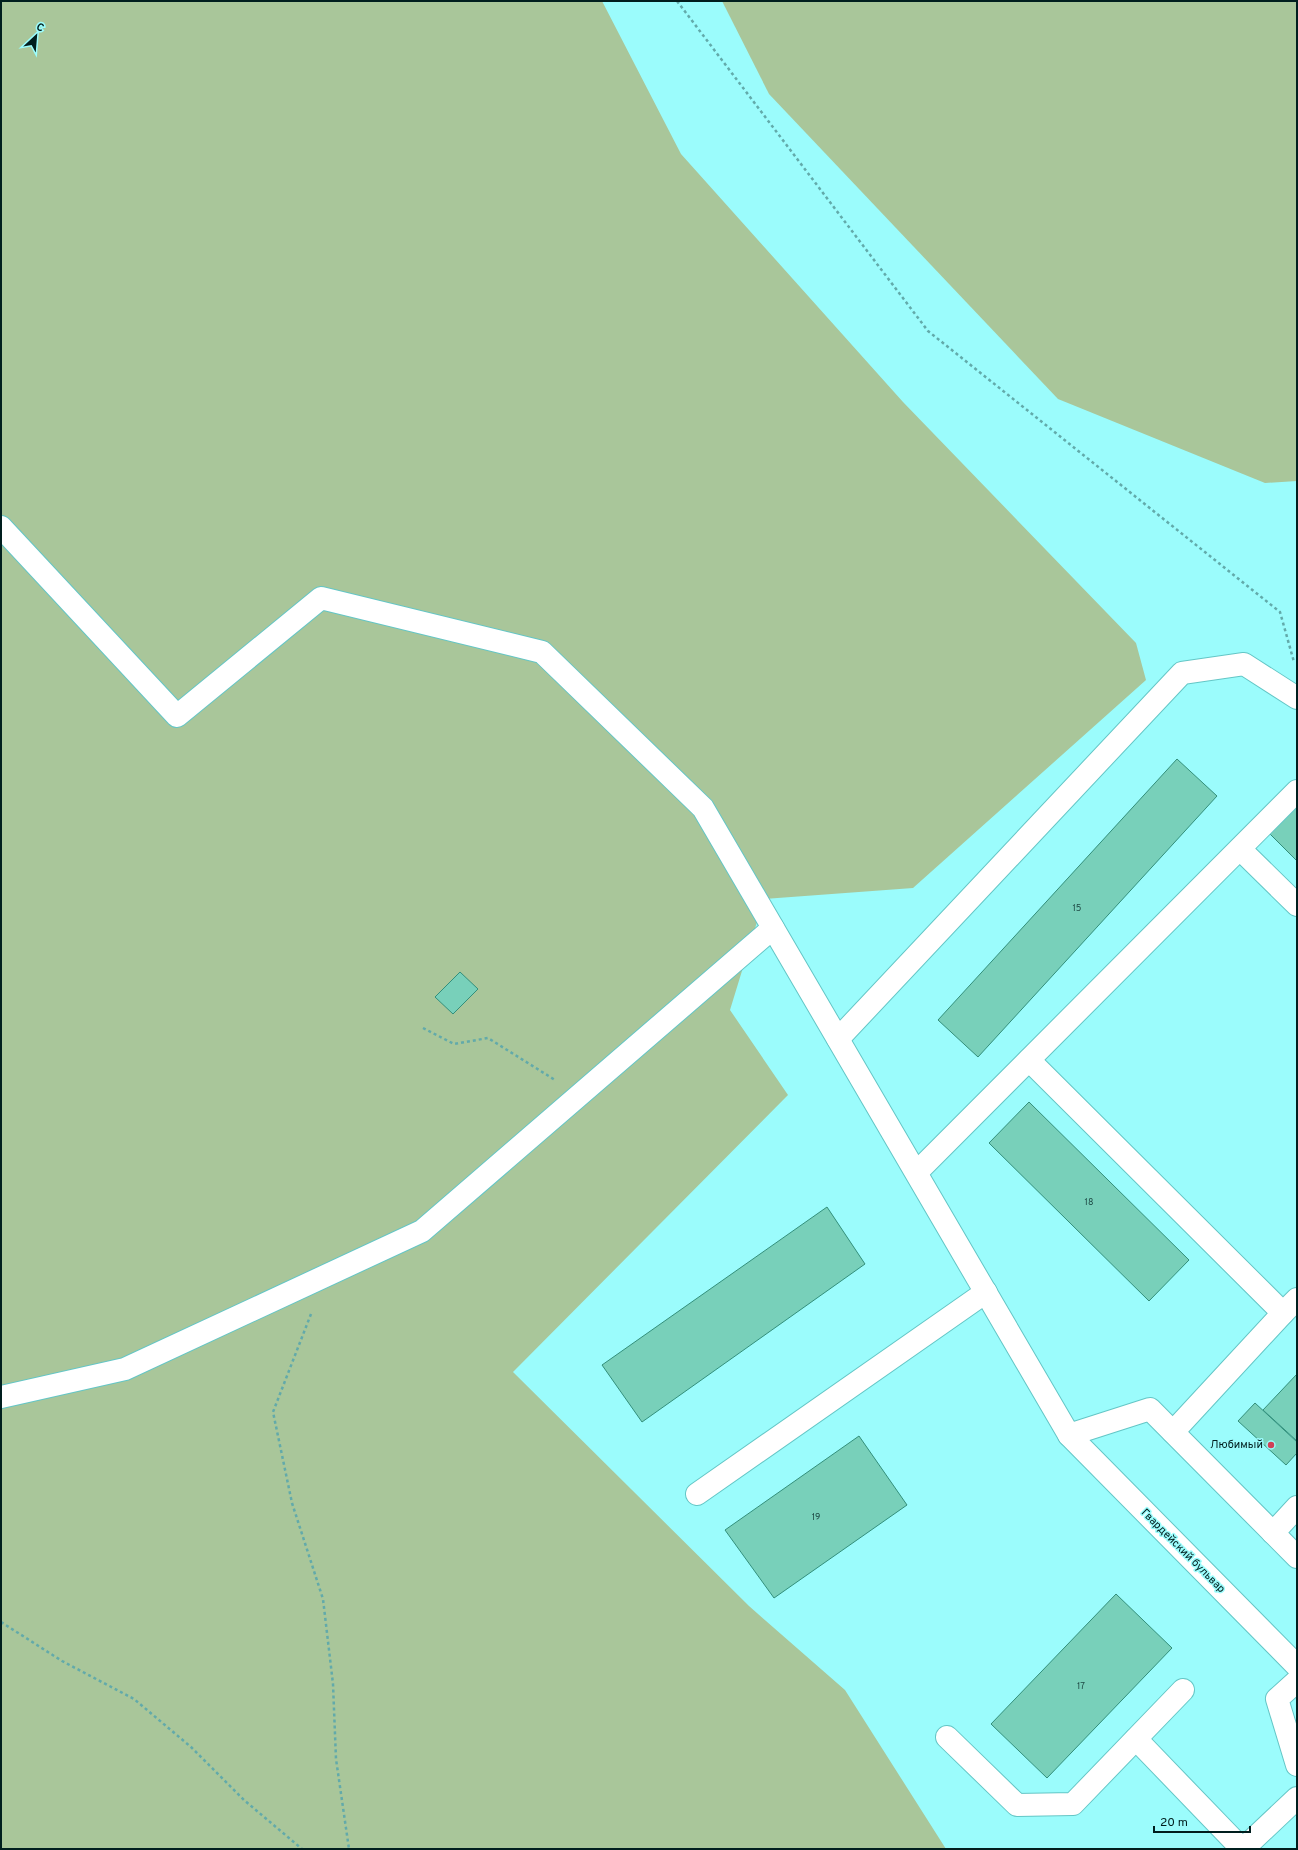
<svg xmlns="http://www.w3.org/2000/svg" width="1298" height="1850" font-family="Overpass,sans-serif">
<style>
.green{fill:#a9c69a}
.building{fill:#78d0ba;stroke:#338f7b}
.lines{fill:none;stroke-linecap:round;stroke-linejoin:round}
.minor-casing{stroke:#64c6c6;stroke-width:24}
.path{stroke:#62aaaa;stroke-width:2.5;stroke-dasharray:3 3;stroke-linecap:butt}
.minor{stroke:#fff;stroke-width:22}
.poi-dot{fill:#d04057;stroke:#9bfcfc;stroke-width:1.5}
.labels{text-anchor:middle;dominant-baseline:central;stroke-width:3;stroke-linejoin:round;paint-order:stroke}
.number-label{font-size:9px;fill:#1e4a45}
.poi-label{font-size:11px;fill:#001e1e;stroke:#9bfcfc;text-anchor:end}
.street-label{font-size:11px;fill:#001e1e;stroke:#9bfcfc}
</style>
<rect width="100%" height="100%" fill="#9bfcfc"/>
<g class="green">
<path d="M1,1H602L681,154L903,402L1136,643L1146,680L913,888L764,899L730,1010L788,1095L513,1372L749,1606L845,1690L946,1849H1Z"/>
<path d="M722,1H1297V481L1265,483L1058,399L769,94Z"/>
</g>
<g class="building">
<path d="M1177,759L1217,796L978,1057L938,1020Z"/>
<path d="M1297,804V861L1269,833Z"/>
<path d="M460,972L478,989L453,1014L435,997Z"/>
<path d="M1029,1102L1189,1260L1149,1301L989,1143Z"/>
<path d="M827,1207L865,1264L642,1422L602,1365Z"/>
<path d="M1297,1374V1441L1263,1410Z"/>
<path d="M1255,1403L1297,1442V1453L1286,1465L1238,1421Z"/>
<path d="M859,1436L907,1505L774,1598L725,1530Z"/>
<path d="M1116,1594L1172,1648L1047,1778L991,1724Z"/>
</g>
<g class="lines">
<g class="minor-casing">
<g id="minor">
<path d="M1,527L177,716L321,598L542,652L703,808L1069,1435L1297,1666"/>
<path d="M1240,849L1297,905"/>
<path d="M838,1039L1182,673L1244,664L1297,698"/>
<path d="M1029,1060L1283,1313L1297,1299"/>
<path d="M917,1172L1297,791"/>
<path d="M1,1397L125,1369L422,1231L773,928"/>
<path d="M1173,1432L1283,1313"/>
<path d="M1069,1435L1150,1409L1297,1557"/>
<path d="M697,1494L986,1292"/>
<path d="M1273,1533L1297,1507"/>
<path d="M1297,1681L1277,1699L1297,1765"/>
<path d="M947,1737L1017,1805L1073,1804L1183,1690"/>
<path d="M1136,1739L1242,1849"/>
<path d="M1243,1849L1297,1798"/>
</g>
</g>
<g class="path">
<path d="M677,1L928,331L1280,612L1294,662"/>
<path d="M423,1028L454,1044L488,1038L555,1080"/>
<path d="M311,1314L273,1412L292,1503L323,1599L333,1684L336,1759L349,1849"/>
<path d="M1,1622L62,1661L134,1699L191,1747L244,1800L302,1849"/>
</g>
<use href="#minor" class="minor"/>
</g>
<circle class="poi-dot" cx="1271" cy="1445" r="4"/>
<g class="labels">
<g class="number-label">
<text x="1077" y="908">15</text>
<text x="1089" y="1202">18</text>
<text x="816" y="1517">19</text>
<text x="1081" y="1686">17</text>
</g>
<g class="poi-label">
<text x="1263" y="1445">Любимый</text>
</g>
<g class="street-label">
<text transform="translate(1183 1551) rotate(45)">Гвардейский бульвар</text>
</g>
</g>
<rect width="1298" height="1850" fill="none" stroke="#001e1e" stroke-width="4"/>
<g transform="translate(36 36) rotate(26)" stroke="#9bfcfc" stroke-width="3" paint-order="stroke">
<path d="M0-3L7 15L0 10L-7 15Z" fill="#001e1e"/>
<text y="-6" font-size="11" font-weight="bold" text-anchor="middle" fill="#001e1e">С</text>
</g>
<path d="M1154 1826v6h96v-6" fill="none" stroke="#001e1e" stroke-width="2"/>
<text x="1160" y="1826" font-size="12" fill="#001e1e" stroke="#9bfcfc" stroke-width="3" paint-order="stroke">20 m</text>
</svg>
